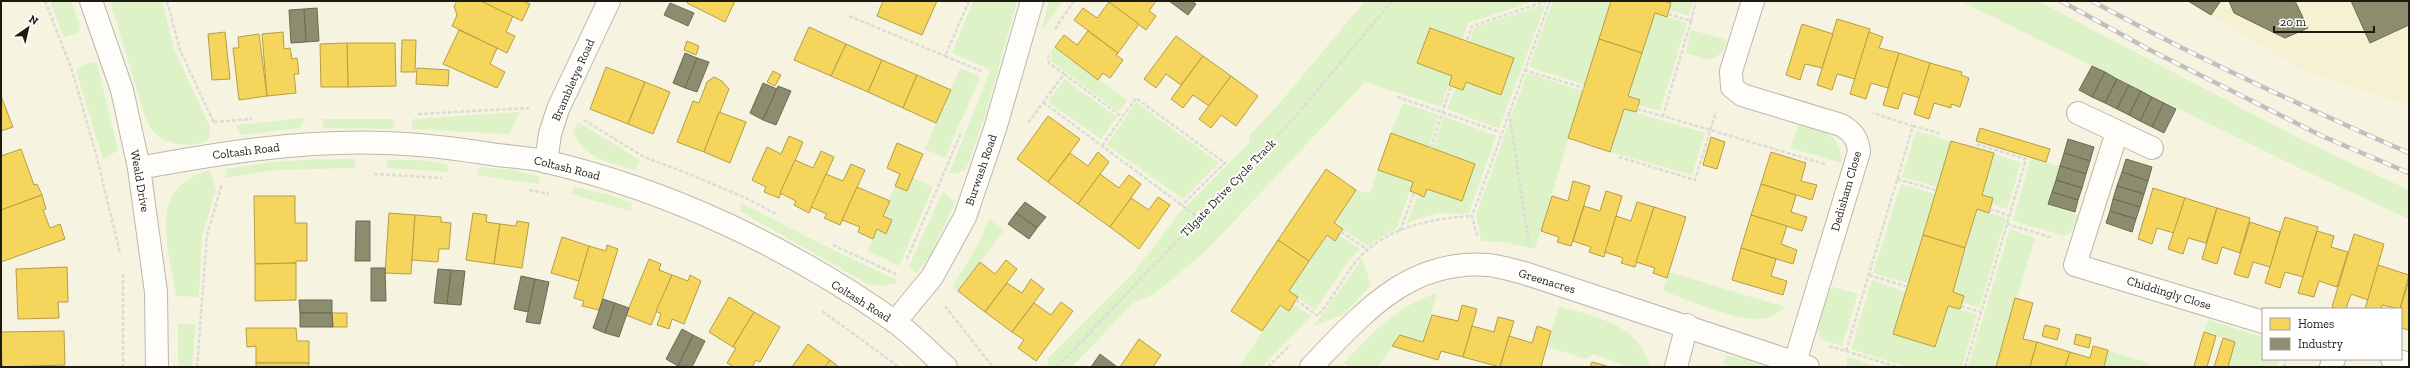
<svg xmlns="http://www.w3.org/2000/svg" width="2410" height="368" font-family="'Zilla Slab',serif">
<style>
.built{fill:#f5f1d2}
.green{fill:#def2c8}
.homes{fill:#f6d55c;stroke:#b59d45}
.industry{fill:#8c8c6e;stroke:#6b6a52}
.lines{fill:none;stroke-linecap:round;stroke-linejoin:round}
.minor-casing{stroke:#bab8a9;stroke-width:24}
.path{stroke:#dcdcd6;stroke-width:2.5;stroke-dasharray:4 2;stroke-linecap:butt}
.minor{stroke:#fefdfa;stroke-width:22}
.rail-casing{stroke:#c0bfbb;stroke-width:4.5}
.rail{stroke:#fff;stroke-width:3;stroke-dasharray:9;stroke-linecap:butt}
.labels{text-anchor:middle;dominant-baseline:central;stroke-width:4;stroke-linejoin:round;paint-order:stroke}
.street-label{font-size:12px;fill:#1d1b0f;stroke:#fff}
</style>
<rect width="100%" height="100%" fill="#f6f4e1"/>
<path class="built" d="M2188,1H2409V106L2306,72Z"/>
<g class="green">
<path d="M50,1H71L80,26L78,33L63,37Z"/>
<path d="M110,1H162L174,49L210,127L209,139C195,150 164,145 152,130C149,126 147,120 145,116Z"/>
<path d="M973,1H1017L985,116L969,161L966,169L957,173H949L991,70L952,53Z"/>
<path d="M1049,1H1063L1041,31Z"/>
<path d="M1365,1H1534L1468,23L1463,39L1430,28L1417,63L1452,76L1441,107L1365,82L1206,251L1153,295L1135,301L1072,367H1047L1048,358L1135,271L1180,212L1249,143L1250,135L1284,98Z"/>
<path d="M1553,1H1611L1585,85L1529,67Z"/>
<path d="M1664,1H1693L1689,16L1669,10L1671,3Z"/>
<path d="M1960,1H2038L2304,141L2409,190V219L2301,169Z"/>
<path d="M1546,4L1499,129L1447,109L1455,88L1463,90L1466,82L1501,95L1514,58L1469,41L1474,27Z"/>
<path d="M1655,13L1687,23L1660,111L1638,105L1628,96Z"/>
<path d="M1691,30L1727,40C1725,51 1720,55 1710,60L1686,53Z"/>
<path d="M1055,47L1127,100L1119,112L1052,62L1051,51Z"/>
<path d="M90,62L97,64L118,150L103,160L76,70Z"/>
<path d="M960,68L980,77L945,158L925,149Z"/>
<path d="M1527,73L1583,91L1535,249L1504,242L1481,241L1476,215Z"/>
<path d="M1064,79L1117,117L1101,139L1048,102Z"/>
<path d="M1136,102L1219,163L1183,199L1107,145Z"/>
<path d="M1403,103L1439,115L1429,147L1391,133Z"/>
<path d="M1624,109L1705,133L1692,175L1610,152Z"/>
<path d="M520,112L509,134L411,129L413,119Z"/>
<path d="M1444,116L1496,136L1469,212L1465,214L1438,213L1407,223L1418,194L1424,197L1427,189L1475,164L1433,149Z"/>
<path d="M304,118L301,128L241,135L236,125Z"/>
<path d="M322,119H395L393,129L324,128Z"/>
<path d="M578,122L640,160L635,170C608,162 585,160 573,131Z"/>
<path d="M1798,124C1822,129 1842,134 1841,163L1791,148Z"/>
<path d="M1916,131L1951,141L1937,187L1902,177Z"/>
<path d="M1994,153L2021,163L2007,209L1992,204L1993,198L1982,195Z"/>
<path d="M2031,157L2060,166L2048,204L2080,216L2072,231L2064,236L2013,221Z"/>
<path d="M319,159H356L355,168L277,170L226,178V169L273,162Z"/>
<path d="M388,160H420L447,164L448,172L386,168Z"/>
<path d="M480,167L512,170L539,176V184L477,175Z"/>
<path d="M210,170L216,190L202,236L199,297L176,296C169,245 145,188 210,170Z"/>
<path d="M1378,170L1413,182L1397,228L1367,246L1334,223L1356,190L1370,193Z"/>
<path d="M913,178L933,187L899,266L868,251L877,229L886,233L892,220L883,216L895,186L907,191Z"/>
<path d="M1901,184L1935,194L1908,283L1873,273Z"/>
<path d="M574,187L606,194L632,203L631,211L571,194Z"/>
<path d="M943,191L955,202L931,255L916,274L909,266Z"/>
<path d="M741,203L837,252L895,279L897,283L880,286L866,283L740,211Z"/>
<path d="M1977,209L2006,218L1979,308L1962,302L1964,296L1953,292Z"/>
<path d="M989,218L1004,230L958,291L953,286L981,239Z"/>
<path d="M2010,229L2035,238L1996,367H1968Z"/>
<path d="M1327,235L1335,241L1339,235L1360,249L1350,259L1315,310L1289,291Z"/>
<path d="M1362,259L1371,285L1344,314L1314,326Z"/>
<path d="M1669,272L1785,307C1778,313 1770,318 1761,319C1738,322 1686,299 1663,291Z"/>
<path d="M1872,280L1906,292L1894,334L1935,347L1948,306L1977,314L1962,367H1907L1851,349Z"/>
<path d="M1834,287L1858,294L1842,346L1821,339C1812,321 1818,297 1834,287Z"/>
<path d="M1437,293L1423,342L1400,335L1378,367H1350L1344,363C1371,334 1398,305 1437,293Z"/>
<path d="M1293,304L1311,316L1262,367H1239L1280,305Z"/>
<path d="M1559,306C1597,318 1638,323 1650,367H1631L1593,354L1586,359L1547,347Z"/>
<path d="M2208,320L2263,337V359H2280L2277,367H2228L2235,342L2204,332Z"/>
<path d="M178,324L196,325L192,367H178Z"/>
<path d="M2108,350L2160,367H2104Z"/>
<path d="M1726,356L1740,357L1764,364L1766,367H1731L1723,364Z"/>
<path d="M1847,357L1880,367H1847Z"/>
</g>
<g class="homes">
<path d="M457,1H481L513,16L506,32L515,36L507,53L452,26L457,15L454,6Z"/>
<path d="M481,1H523L530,4L522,21Z"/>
<path d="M688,1H735L725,22L687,3Z"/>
<path d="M883,1H937L922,35L877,16Z"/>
<path d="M1107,1H1156L1149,11L1156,16L1146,30Z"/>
<path d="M1611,1H1664L1671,3L1667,17L1655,13L1642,53L1599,39Z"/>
<path d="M1109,2L1139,24L1118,53L1074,20L1083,8L1097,18Z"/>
<path d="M1837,19L1870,29L1855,79L1837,74L1832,90L1817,85Z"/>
<path d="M1802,24L1833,34L1822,68L1805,64L1800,80L1786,75Z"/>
<path d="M809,27L846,44L831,76L794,60Z"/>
<path d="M1430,28L1514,58L1501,95L1466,82L1463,90L1451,86L1449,85L1452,76L1417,63Z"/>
<path d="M459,30L497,48L490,64L505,72L497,88L443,64Z"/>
<path d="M1088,31L1118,53L1116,55L1123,60L1110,78L1103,73L1098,80L1055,47L1064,35L1077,45Z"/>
<path d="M225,32L230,79L212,80L208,34Z"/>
<path d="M283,32L284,49L290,48L292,59L297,58L299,74H294L296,93L267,96L262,34Z"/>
<path d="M1869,32L1883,37L1879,48L1899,53L1888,88L1871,83L1866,99L1850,94Z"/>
<path d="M259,34L267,96L239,100L233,48H239L238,37Z"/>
<path d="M1176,36L1203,56L1181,85L1166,74L1156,88L1144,79Z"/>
<path d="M1599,39L1642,53L1628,96L1640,100L1636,112L1624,109L1610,152L1568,138Z"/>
<path d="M402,40H416L415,72H401Z"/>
<path d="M687,41L699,46L696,55L684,50Z"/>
<path d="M347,43H395L396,86L348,87Z"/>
<path d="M347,43L348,87H321L320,44Z"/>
<path d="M846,44L882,60L868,92L831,76Z"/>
<path d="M1899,53L1930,63L1920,98L1903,93L1898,109L1883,105Z"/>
<path d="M1203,56L1231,76L1209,106L1193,95L1183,108L1171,99Z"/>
<path d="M882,60L917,75L903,108L868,92Z"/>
<path d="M1930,63L1962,72L1961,75L1969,78L1960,107L1951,104V108L1934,103L1929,119L1914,114Z"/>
<path d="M606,67L645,82L628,124L590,109Z"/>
<path d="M417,68L449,70L448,86L416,84Z"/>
<path d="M773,71L781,75L775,86L767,82Z"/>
<path d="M917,75L951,90L936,123L903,108Z"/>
<path d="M1231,76L1258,96L1236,126L1221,115L1211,128L1199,119Z"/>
<path d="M714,77L722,81L729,89L704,152L677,142L693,101L699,103L707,82Z"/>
<path d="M645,82L670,92L653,134L628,124Z"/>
<path d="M1,96L13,127L1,131Z"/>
<path d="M719,112L746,122L730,163L704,152Z"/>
<path d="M1048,116L1080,139L1048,182L1017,159Z"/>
<path d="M1980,128L2050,149L2046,162L1976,141Z"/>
<path d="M1391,133L1475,164L1462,201L1427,189L1424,197L1418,194L1410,191L1413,182L1378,170Z"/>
<path d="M789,136L803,142L779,198L764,192L766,187L752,180L767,147L781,154Z"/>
<path d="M1711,137L1725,142L1717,169L1703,165Z"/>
<path d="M1951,141L1994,153L1982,195L1993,198L1989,213L1977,209L1965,248L1923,235Z"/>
<path d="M897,143L923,154L907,191L895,186L900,174L887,168Z"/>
<path d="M21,149L34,185L37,184L42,195L1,210V156Z"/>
<path d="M821,151L834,157L809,213L794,205L796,201L780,193L795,160L813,168Z"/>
<path d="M1098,152L1109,162L1078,204L1048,182L1070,153L1088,166Z"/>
<path d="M1771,152L1806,163L1801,181L1817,185L1812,200L1761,184Z"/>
<path d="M851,164L865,170L840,225L824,218L827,214L811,207L826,174L843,181Z"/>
<path d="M1326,169L1356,190L1334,223L1343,229L1335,241L1327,235L1309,261L1278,240Z"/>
<path d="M1100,174L1119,188L1129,175L1141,184L1110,227L1078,204Z"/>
<path d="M1573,181L1590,186L1571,246L1557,242L1559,237L1541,231L1552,196L1568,201Z"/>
<path d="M1761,184L1796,195L1791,212L1807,217L1802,231L1751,215Z"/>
<path d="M857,187L890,201L883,216L892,220L886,234L877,229L873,239L858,232L860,227L842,220Z"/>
<path d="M2153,188L2185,198L2174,233L2157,228L2152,244L2138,239Z"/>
<path d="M1606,191L1622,196L1604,257L1589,252L1591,247L1573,241L1584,206L1600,211Z"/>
<path d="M42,195L46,209L43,210L50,228L60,224L65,239L1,262V210Z"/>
<path d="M254,196H295V223H307V261H296V263L255,264Z"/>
<path d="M1158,197L1170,205L1139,249L1110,227L1131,198L1149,210Z"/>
<path d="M2185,198L2217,208L2206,243L2188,238L2183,254L2168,249Z"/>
<path d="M1637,202L1654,207L1635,267L1621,263L1623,258L1605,252L1616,216L1631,221Z"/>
<path d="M1654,207L1686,217L1667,278L1653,273L1655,268L1636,262Z"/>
<path d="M2217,208L2250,218L2240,253L2222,247L2217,264L2202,259Z"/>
<path d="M389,213L415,215L411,274L385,273Z"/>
<path d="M473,213L487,215L486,222L500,224L494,264L466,260Z"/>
<path d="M415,215L441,217V222L451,223L449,249H439L438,262L412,260Z"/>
<path d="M1751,215L1787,226L1781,244L1797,250L1793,264L1741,248Z"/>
<path d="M2285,217L2318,227L2303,277L2285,272L2280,288L2265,283Z"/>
<path d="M517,221L529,223L522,268L494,264L500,224L516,226Z"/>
<path d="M2250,222L2280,232L2270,267L2253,262L2248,278L2234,274Z"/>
<path d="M2317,231L2334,236L2331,247L2348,252L2337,287L2319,281L2314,297L2298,293Z"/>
<path d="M2354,234L2384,244L2368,300L2351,294L2346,309H2340L2332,307Z"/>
<path d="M1923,235L1965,248L1953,292L1964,296L1961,306L1960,309L1948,306L1935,347L1893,334Z"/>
<path d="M562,237L589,246L579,281L551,273Z"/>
<path d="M1278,240L1309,261L1289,291L1298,297L1289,311L1280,305L1262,331L1231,311Z"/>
<path d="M607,245L618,249L599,310L582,306L584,301L574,298L589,246L606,251Z"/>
<path d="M1741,248L1776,259L1771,276L1787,281L1783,295L1732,280Z"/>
<path d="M649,259L661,264L659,270L672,275L651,325L626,315Z"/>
<path d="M1006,260L1017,269L985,312L958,291L980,262L995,274Z"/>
<path d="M296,263V300L255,301V264Z"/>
<path d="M2378,265L2409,275L2400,309L2382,305L2381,309H2365Z"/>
<path d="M67,267L68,302H58L59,318L18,319L16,269Z"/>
<path d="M672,275L688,281L690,275L701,281L684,324L672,319L669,329L657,325L661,314L656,311Z"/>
<path d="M1031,279L1044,289L1012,332L985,312L1007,283L1022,293Z"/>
<path d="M2409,280V330L2401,328L2400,309Z"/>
<path d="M729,297L754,312L733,347L709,332Z"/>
<path d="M2015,298L2033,303L2023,339L2037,342L2030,367H1996Z"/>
<path d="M1061,302L1073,311L1036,361L1018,348L1024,340L1012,332L1034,303L1051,315Z"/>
<path d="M1462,305L1477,309L1463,357L1441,351L1438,360L1392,346L1400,335L1423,342L1432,315L1458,321Z"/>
<path d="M754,312L780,327L760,362L756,360L752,367H734L727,363L736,348L733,347Z"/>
<path d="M332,313H347V327H333Z"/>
<path d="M1498,317L1514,321L1500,367L1463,357L1472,326L1494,332Z"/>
<path d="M2045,325L2060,329L2057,340L2042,336Z"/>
<path d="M1537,326L1551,331L1541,367H1500L1509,336L1532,343Z"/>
<path d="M246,328H296L297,341H309V363H256V346L247,347Z"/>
<path d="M64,331L65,365L2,367L1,332Z"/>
<path d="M2204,332L2216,336L2207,367H2198L2194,366Z"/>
<path d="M2076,334L2091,338L2089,348L2074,344Z"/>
<path d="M2223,338L2235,342L2228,367H2214Z"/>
<path d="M1139,339L1161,355L1153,367H1120Z"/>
<path d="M2037,342L2070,352L2065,367H2030Z"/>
<path d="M808,344L830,360L825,367H792Z"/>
<path d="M2093,346L2108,350L2104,367H2065L2070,352L2090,358Z"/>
<path d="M830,360L839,367H825Z"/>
<path d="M1592,362L1610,367H1590Z"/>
<rect x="256" y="363" width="53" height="4"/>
</g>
<g class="industry">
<path d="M1169,1H1192L1196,4L1188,15Z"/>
<path d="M2188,1H2219L2220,2L2211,15Z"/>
<path d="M2229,1H2295L2308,28L2285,38L2234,13Z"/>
<path d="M2351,1H2409V25L2370,43Z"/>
<path d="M670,3L694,13L688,26L664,15Z"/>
<path d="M317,8L319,41L306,42L304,9Z"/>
<path d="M304,9L306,42L291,43L289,10Z"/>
<path d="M685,53L697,58L685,88L673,83Z"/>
<path d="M697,58L709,62L697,92L685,88Z"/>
<path d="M2092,66L2105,72L2092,97L2079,90Z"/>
<path d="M2105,72L2117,79L2105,103L2092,97Z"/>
<path d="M2117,79L2129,85L2117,109L2105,103Z"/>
<path d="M763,83L777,89L763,120L750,113Z"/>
<path d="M2129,85L2141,91L2129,115L2117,109Z"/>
<path d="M778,86L791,91L776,125L763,120Z"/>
<path d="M2141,91L2152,97L2140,121L2129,115Z"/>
<path d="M2152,97L2164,103L2152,127L2140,121Z"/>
<path d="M2164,103L2176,109L2164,133L2152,127Z"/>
<path d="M2068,139L2094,147L2090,161L2064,153Z"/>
<path d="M2064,153L2090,161L2086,174L2060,166Z"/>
<path d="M2126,159L2152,167L2148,181L2122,172Z"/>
<path d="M2060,166L2086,174L2082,188L2056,180Z"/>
<path d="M2122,172L2148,181L2144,194L2117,186Z"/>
<path d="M2056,180L2082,188L2078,200L2052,192Z"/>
<path d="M2117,186L2144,194L2140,207L2113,199Z"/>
<path d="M2052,192L2078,200L2075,212L2048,204Z"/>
<path d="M2113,199L2140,207L2136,219L2110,211Z"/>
<path d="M1025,202L1046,217L1037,228L1016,213Z"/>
<path d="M2110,211L2136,219L2132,232L2106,223Z"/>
<path d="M1016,213L1037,228L1029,239L1008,224Z"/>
<path d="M356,221H370V261H355Z"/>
<path d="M371,268H385L386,301H371Z"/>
<path d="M438,269L451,270L447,304L434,303Z"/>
<path d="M451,270L465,271L461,305L447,304Z"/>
<path d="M521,276L535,279L528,312L514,309Z"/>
<path d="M535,279L549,282L540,324L526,322Z"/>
<path d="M603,299L615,303L605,333L593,328Z"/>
<path d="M299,300H332V313H300Z"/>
<path d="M615,303L629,308L619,337L605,333Z"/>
<path d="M300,313H332L333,327H300Z"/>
<path d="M682,329L693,335L678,366L666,359Z"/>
<path d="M693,335L705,341L692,367L678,366Z"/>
<path d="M1100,354L1116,366L1115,367H1091Z"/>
</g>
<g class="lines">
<g class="minor-casing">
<g id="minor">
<path d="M91,1L122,90L139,168L156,292L157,367"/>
<path d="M1753,1L1731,71L1732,87L1742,95L1841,125C1853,132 1858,139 1859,152L1795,362"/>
<path d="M2078,113L2152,148"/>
<path d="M2117,132L2075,265L2263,322"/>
<path d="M546,162L550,134L558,109L609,1"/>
<path d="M139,168C220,153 302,140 385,143C422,144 460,149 497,155C514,157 532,158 548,162C671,191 790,248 894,321C912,334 929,352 946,367"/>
<path d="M895,322L932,277L965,217L995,129L1032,1"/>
<path d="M2392,359L2403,362"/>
<path d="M1311,367C1362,314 1408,259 1488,265C1500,266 1512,270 1524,273L1808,367"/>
<path d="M1676,367L1687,325"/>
<path d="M2331,367L2334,359"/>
</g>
</g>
<g class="path">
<path d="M45,1L72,70L96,154L120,253"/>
<path d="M167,1L180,50L214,123"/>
<path d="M969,1L945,56L981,71"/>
<path d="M1668,14L1691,21L1663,116L1825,164"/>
<path d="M849,16L945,56"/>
<path d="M1691,21L1696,1"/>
<path d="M1055,29L1074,1"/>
<path d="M1467,40L1472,26L1547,1"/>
<path d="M1524,70L1584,88"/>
<path d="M1064,74L1122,117"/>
<path d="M1397,97L1500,132"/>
<path d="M1043,102L1199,218"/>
<path d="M1637,109L1663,116"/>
<path d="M1509,112L1529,244"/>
<path d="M418,114L529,108"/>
<path d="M584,120L644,157L682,171L748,199L776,214"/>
<path d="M214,122L252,119"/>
<path d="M1028,123L1064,74L1049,63L1048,55"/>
<path d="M1913,126L1942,134"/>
<path d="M1102,146L1136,98L1225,163L1182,205"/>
<path d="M1431,148L1451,86"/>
<path d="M1619,157L1695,180L1716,112"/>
<path d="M374,174L442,178"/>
<path d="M1897,179L1936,190"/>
<path d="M529,190L549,194"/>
<path d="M1990,209L2010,216"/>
<path d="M2007,224L2053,238"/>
<path d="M1400,231L1414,193"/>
<path d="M1341,232L1368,250"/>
<path d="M1477,236L1472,216L1550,1"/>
<path d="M833,245L898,275"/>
<path d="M907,259L961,133"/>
<path d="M123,274V367"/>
<path d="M1869,275L1908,287"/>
<path d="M1296,300L1318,316"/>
<path d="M945,306L993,367"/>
<path d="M1961,306L1981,312"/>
<path d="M822,311L899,367"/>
<path d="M1319,314C1335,296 1345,273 1361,256C1388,227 1434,218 1472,216"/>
<path d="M1829,346L1898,367"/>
<path d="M1846,351L1913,126L1873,113"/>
<path d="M197,367L207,235L222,184"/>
<path d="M1057,367L1295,117L1392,1"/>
<path d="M1268,367L1290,345"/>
<path d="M1965,367L2026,159L1975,144"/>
<path d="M2284,367L2286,359"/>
</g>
<use href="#minor" class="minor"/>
<g class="rail-casing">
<g id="rail">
<path d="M2061,1L2148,49L2322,136L2409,173"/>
<path d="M2092,1C2195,57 2301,106 2409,153"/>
</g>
</g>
<use href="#rail" class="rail"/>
</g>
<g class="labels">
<g class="street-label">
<text transform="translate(573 80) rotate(-66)">Brambletye Road</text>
<text transform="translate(246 151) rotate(-7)">Coltash Road</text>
<text transform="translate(567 168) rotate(14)">Coltash Road</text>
<text transform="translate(981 170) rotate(-71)">Burwash Road</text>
<text transform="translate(140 181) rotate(80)">Weald Drive</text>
<text transform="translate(1228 188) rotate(-46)">Tilgate Drive Cycle Track</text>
<text transform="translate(1846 191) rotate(-74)">Dedisham Close</text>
<text transform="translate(1547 281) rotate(17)">Greenacres</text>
<text transform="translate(2169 293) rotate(17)">Chiddingly Close</text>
<text transform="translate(861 301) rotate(32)">Coltash Road</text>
</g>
</g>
<rect width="2410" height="368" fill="none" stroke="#1d1b0f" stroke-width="4"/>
<rect x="2262" y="308" width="140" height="52" fill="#ffffff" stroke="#a5a49f"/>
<rect x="2270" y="318" width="20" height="12" fill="#f6d55c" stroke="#a5a49f"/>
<text x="2298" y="328" font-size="12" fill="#1d1b0f">Homes</text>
<rect x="2270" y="338" width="20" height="12" fill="#8c8c6e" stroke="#a5a49f"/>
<text x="2298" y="348" font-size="12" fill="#1d1b0f">Industry</text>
<g transform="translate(28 28) rotate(34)" stroke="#ffffff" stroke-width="3" paint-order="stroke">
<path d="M0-3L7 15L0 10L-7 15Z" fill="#1d1b0f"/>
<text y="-6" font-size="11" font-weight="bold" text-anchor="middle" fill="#1d1b0f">N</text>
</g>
<path d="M2274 26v6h100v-6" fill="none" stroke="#1d1b0f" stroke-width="2"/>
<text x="2280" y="26" font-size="12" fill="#1d1b0f" stroke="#ffffff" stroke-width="3" paint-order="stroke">20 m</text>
</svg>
